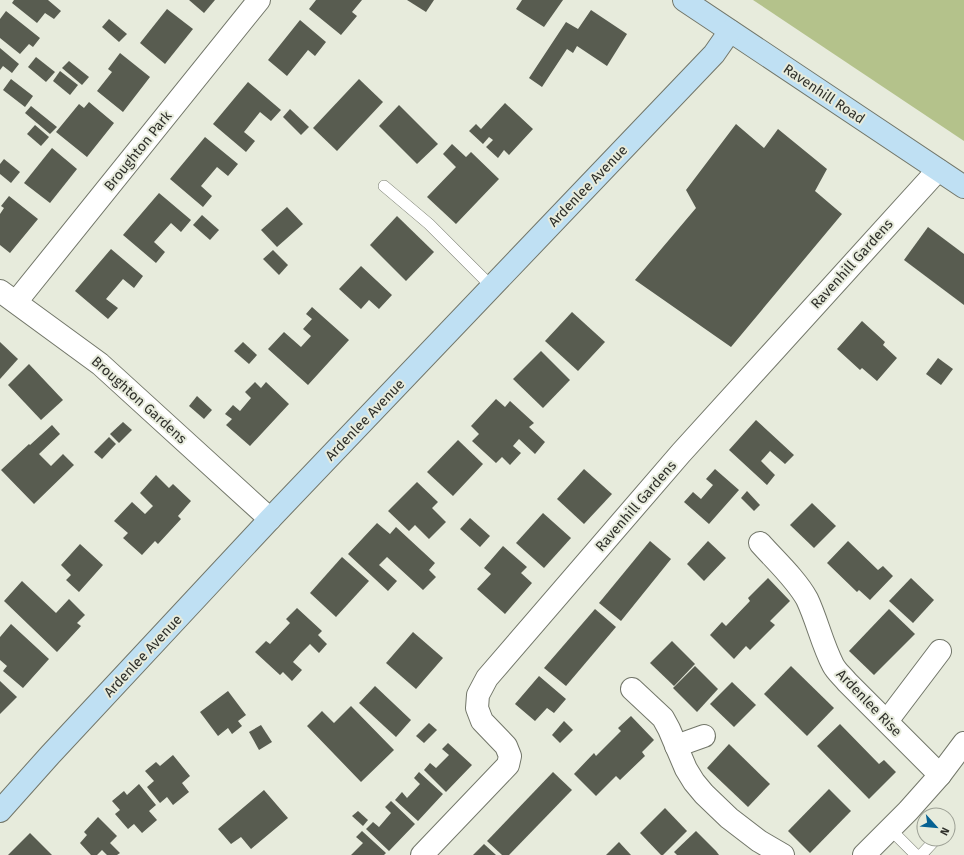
<svg xmlns="http://www.w3.org/2000/svg" width="964" height="855" font-family="'Fira Sans',sans-serif">
<style>
.green{fill:#b4c28b}
.building{fill:#585c50}
.lines{fill:none;stroke-linecap:round;stroke-linejoin:round}
.lane-casing{stroke:#727669;stroke-width:12}
.street-casing{stroke:#727669;stroke-width:24}
.secondary-casing{stroke:#727669;stroke-width:24}
.lane{stroke:#fff;stroke-width:11}
.street{stroke:#fff;stroke-width:22}
.secondary{stroke:#bfe0f3;stroke-width:22}
.labels{text-anchor:middle;dominant-baseline:central;stroke-width:4;stroke-linejoin:round;paint-order:stroke}
.street-label{font-size:14px;fill:#2f302b;stroke:#e7ebdc}
</style>
<rect width="100%" height="100%" fill="#e7ebdc"/>
<path class="green" d="M753,0H964V141Z"/>
<g class="building">
<path d="M14,0H48L61,11L54,19L45,13L37,23L12,3Z"/>
<path d="M189,0H215L204,13Z"/>
<path d="M316,0H362L352,12L357,16L341,35L309,9Z"/>
<path d="M407,0H434L426,12Z"/>
<path d="M522,0H563L544,27L516,9Z"/>
<path d="M167,9L193,29L165,64L140,43Z"/>
<path d="M591,10L627,34L607,66L577,46L573,53L567,49L542,87L529,78L566,22L578,29Z"/>
<path d="M6,11L40,38L33,47L29,44L20,54L0,38V19Z"/>
<path d="M109,19L127,34L119,42L102,27Z"/>
<path d="M300,20L326,42L315,56L308,50L287,76L268,60Z"/>
<path d="M0,48L19,64L12,73L3,66L0,70Z"/>
<path d="M120,53L150,77L123,112L97,91L112,72L108,69Z"/>
<path d="M36,57L55,72L46,82L28,67Z"/>
<path d="M69,61L89,77L82,85L62,68Z"/>
<path d="M60,71L78,85L70,95L53,81Z"/>
<path d="M11,79L33,96L25,107L3,90Z"/>
<path d="M359,79L383,102L337,151L313,128Z"/>
<path d="M248,82L281,110L271,121L260,112L244,132L255,141L246,152L213,124Z"/>
<path d="M89,102L114,123L87,157L56,132L79,104L84,108Z"/>
<path d="M505,103L533,129L509,155L504,150L498,158L486,147L493,140L489,137L483,144L469,131L476,124L481,129Z"/>
<path d="M399,105L438,144L417,164L379,126Z"/>
<path d="M31,106L57,127L50,134L25,113Z"/>
<path d="M290,109L309,127L301,135L283,117Z"/>
<path d="M736,124L764,148L778,129L827,169L815,191L842,214L731,347L635,280L696,208L686,190Z"/>
<path d="M35,125L49,137L41,146L27,134Z"/>
<path d="M205,137L238,164L228,176L217,167L201,186L212,196L203,207L170,179Z"/>
<path d="M452,144L466,157L471,152L499,179L456,224L427,197L456,167L443,154Z"/>
<path d="M52,148L77,169L50,203L24,183Z"/>
<path d="M4,159L20,172L11,183L0,174V164Z"/>
<path d="M159,193L191,220L181,232L171,223L154,242L165,252L156,263L123,235Z"/>
<path d="M9,196L38,219L10,253L0,245V214L4,208L1,206Z"/>
<path d="M287,207L303,224L277,247L261,230Z"/>
<path d="M202,215L219,230L210,240L193,225Z"/>
<path d="M397,216L434,252L406,281L370,245Z"/>
<path d="M928,227L964,254V305L904,260Z"/>
<path d="M111,249L143,276L134,288L123,279L106,299L118,308L108,319L75,291Z"/>
<path d="M273,250L288,265L279,275L263,259Z"/>
<path d="M361,266L392,295L379,309L369,300L361,309L339,289Z"/>
<path d="M312,307L349,340L308,385L268,349L284,332L301,347L311,336L303,329L312,319L306,314Z"/>
<path d="M572,312L605,342L578,371L545,341Z"/>
<path d="M862,321L885,342L883,345L897,358L877,381L862,368L860,370L837,349Z"/>
<path d="M0,342L18,359L0,379Z"/>
<path d="M243,342L257,355L249,364L234,351Z"/>
<path d="M541,351L570,380L543,408L513,379Z"/>
<path d="M938,358L953,369L941,385L926,374Z"/>
<path d="M29,364L63,400L41,420L8,385Z"/>
<path d="M255,382L261,388L266,382L289,404L250,446L226,425L232,419L225,414L233,405L240,411L251,398L245,392Z"/>
<path d="M197,396L212,410L204,419L189,406Z"/>
<path d="M496,399L505,407L510,401L534,423L529,427L545,442L535,454L519,439L513,446L521,453L510,465L502,457L496,463L472,441L479,434L471,426Z"/>
<path d="M756,420L794,455L785,464L770,451L761,461L775,475L767,485L729,450Z"/>
<path d="M123,422L132,430L119,443L110,434Z"/>
<path d="M52,425L60,434L39,454L51,466L63,454L74,465L34,504L1,470L29,444L30,445Z"/>
<path d="M109,437L116,444L102,459L94,452Z"/>
<path d="M458,440L483,464L453,496L427,472Z"/>
<path d="M584,469L612,494L584,524L557,499Z"/>
<path d="M715,469L739,490L709,524L684,502L693,492L701,499L713,485L706,479Z"/>
<path d="M156,475L169,488L173,484L191,501L178,516L181,519L158,544L155,541L142,555L123,538L128,533L114,521L132,502L145,514L153,506L140,493Z"/>
<path d="M417,482L438,502L432,508L446,522L429,539L415,525L409,531L388,511Z"/>
<path d="M747,491L760,505L754,511L741,498Z"/>
<path d="M812,503L836,526L814,548L790,525Z"/>
<path d="M543,513L571,538L544,568L516,543Z"/>
<path d="M470,518L490,536L480,547L460,529Z"/>
<path d="M377,523L390,534L396,527L435,563L429,570L436,577L423,590L387,557L379,565L397,581L388,591L348,554Z"/>
<path d="M650,541L671,559L621,621L599,603Z"/>
<path d="M708,541L726,558L704,581L687,564Z"/>
<path d="M848,541L878,570L883,566L893,576L870,600L859,590L857,592L827,563Z"/>
<path d="M80,544L103,565L79,592L66,580L71,575L61,565Z"/>
<path d="M503,546L527,567L521,573L532,583L505,614L477,589L491,574L484,568Z"/>
<path d="M342,557L369,581L336,617L310,593Z"/>
<path d="M768,578L790,601L770,621L775,625L750,650L746,646L734,659L710,635L722,622L726,626L750,601L748,598Z"/>
<path d="M911,578L934,600L913,623L889,601Z"/>
<path d="M22,581L56,613L69,599L85,615L77,623L81,626L57,652L4,601Z"/>
<path d="M297,608L322,631L318,635L327,644L319,653L310,644L301,653L293,662L302,670L292,681L283,672L280,675L255,652L266,641L270,644L290,623L286,619Z"/>
<path d="M595,609L616,627L566,686L544,668Z"/>
<path d="M889,609L915,634L874,675L849,651Z"/>
<path d="M11,624L49,659L23,688L3,671L7,666L0,660V637Z"/>
<path d="M413,632L443,658L416,689L386,663Z"/>
<path d="M672,641L695,664L674,686L650,663Z"/>
<path d="M695,666L718,689L697,712L673,688Z"/>
<path d="M791,666L834,708L807,736L764,694Z"/>
<path d="M539,676L566,699L554,713L547,708L535,721L515,704Z"/>
<path d="M0,681L17,697L0,714Z"/>
<path d="M732,682L756,705L734,727L710,704Z"/>
<path d="M375,686L411,720L396,737L359,703Z"/>
<path d="M228,691L246,715L238,721L242,726L232,734L228,728L218,736L200,712Z"/>
<path d="M351,706L394,750L361,782L307,726L322,711L334,723Z"/>
<path d="M631,716L654,740L642,752L645,756L620,780L616,776L596,796L574,774L594,753L596,756L621,731L618,728Z"/>
<path d="M564,721L573,730L560,743L552,735Z"/>
<path d="M429,723L437,730L424,743L416,736Z"/>
<path d="M840,724L879,764L884,760L896,772L869,799L817,746Z"/>
<path d="M261,725L272,742L259,750L249,732Z"/>
<path d="M448,743L472,765L446,792L424,770L430,763L436,768L449,755L442,749Z"/>
<path d="M729,744L770,784L748,807L707,768Z"/>
<path d="M173,755L190,776L182,783L189,792L173,805L167,797L160,803L147,787L154,781L145,771L156,762L160,766Z"/>
<path d="M419,772L443,794L418,821L395,800L402,792L407,798L420,784L414,778Z"/>
<path d="M553,772L572,790L509,855H502L487,841Z"/>
<path d="M139,784L156,805L149,811L157,820L142,833L134,824L128,829L115,814L120,810L112,801L124,791L127,795Z"/>
<path d="M829,789L851,811L810,853L788,831Z"/>
<path d="M264,790L288,818L251,849L241,837L231,844L218,829Z"/>
<path d="M391,801L415,824L389,851L366,829L373,822L379,827L391,813L385,807Z"/>
<path d="M665,808L687,831L663,855H661L640,833Z"/>
<path d="M358,811L368,820L363,826L352,816Z"/>
<path d="M98,817L117,836L110,843L120,853L117,855H107L102,850L97,855H91L80,843L87,835L84,832Z"/>
<path d="M362,831L386,853L384,855H351L363,843L356,837Z"/>
<path d="M696,831L716,851L719,855H677L674,852Z"/>
<path d="M30,833L52,855H8Z"/>
<path d="M619,842L631,855H606Z"/>
<path d="M484,844L496,855H473Z"/>
</g>
<g class="lines">
<g class="lane-casing">
<g id="lane">
<path d="M384,186L429,224L492,287"/>
<path d="M890,829L916,855"/>
<path d="M921,855L936,839"/>
</g>
</g>
<g class="street-casing">
<g id="street">
<path d="M0,291L100,364L270,519"/>
<path d="M16,302L259,0"/>
<path d="M760,543C775,560 796,579 807,599C817,620 822,644 833,665C836,671 842,676 847,682L940,775"/>
<path d="M632,689L663,718L669,729L686,769L694,782L704,794L729,818L759,841L783,855"/>
<path d="M887,721L940,651"/>
<path d="M676,746L704,736"/>
<path d="M422,855L508,765L510,756L506,746L482,721L477,708L478,695L487,678L681,453L938,170"/>
<path d="M864,855L908,811L940,775L964,743"/>
</g>
</g>
<g class="secondary-casing">
<g id="secondary">
<path d="M684,0L964,187"/>
<path d="M0,811L50,755L270,519L714,54L730,31"/>
</g>
</g>
<use href="#lane" class="lane"/>
<use href="#street" class="street"/>
<use href="#secondary" class="secondary"/>
</g>
<g class="labels">
<g class="street-label">
<text transform="translate(824 94) rotate(34)">Ravenhill Road</text>
<text transform="translate(138 151) rotate(-51)">Broughton Park</text>
<text transform="translate(588 186) rotate(-46)">Ardenlee Avenue</text>
<text transform="translate(852 264) rotate(-48)">Ravenhill Gardens</text>
<text transform="translate(139 400) rotate(42)">Broughton Gardens</text>
<text transform="translate(365 420) rotate(-46)">Ardenlee Avenue</text>
<text transform="translate(636 506) rotate(-49)">Ravenhill Gardens</text>
<text transform="translate(143 656) rotate(-47)">Ardenlee Avenue</text>
<text transform="translate(869 703) rotate(46)">Ardenlee Rise</text>
</g>
</g>
<g transform="translate(936 827) rotate(117)"><circle r="19" fill="#e7ebdc" stroke="#9da095"/>
<path d="M0-3L7 15L0 10L-7 15Z" fill="#066192"/>
<text y="-6" font-size="11" font-weight="bold" text-anchor="middle" fill="#2f302b">N</text>
</g>
</svg>
